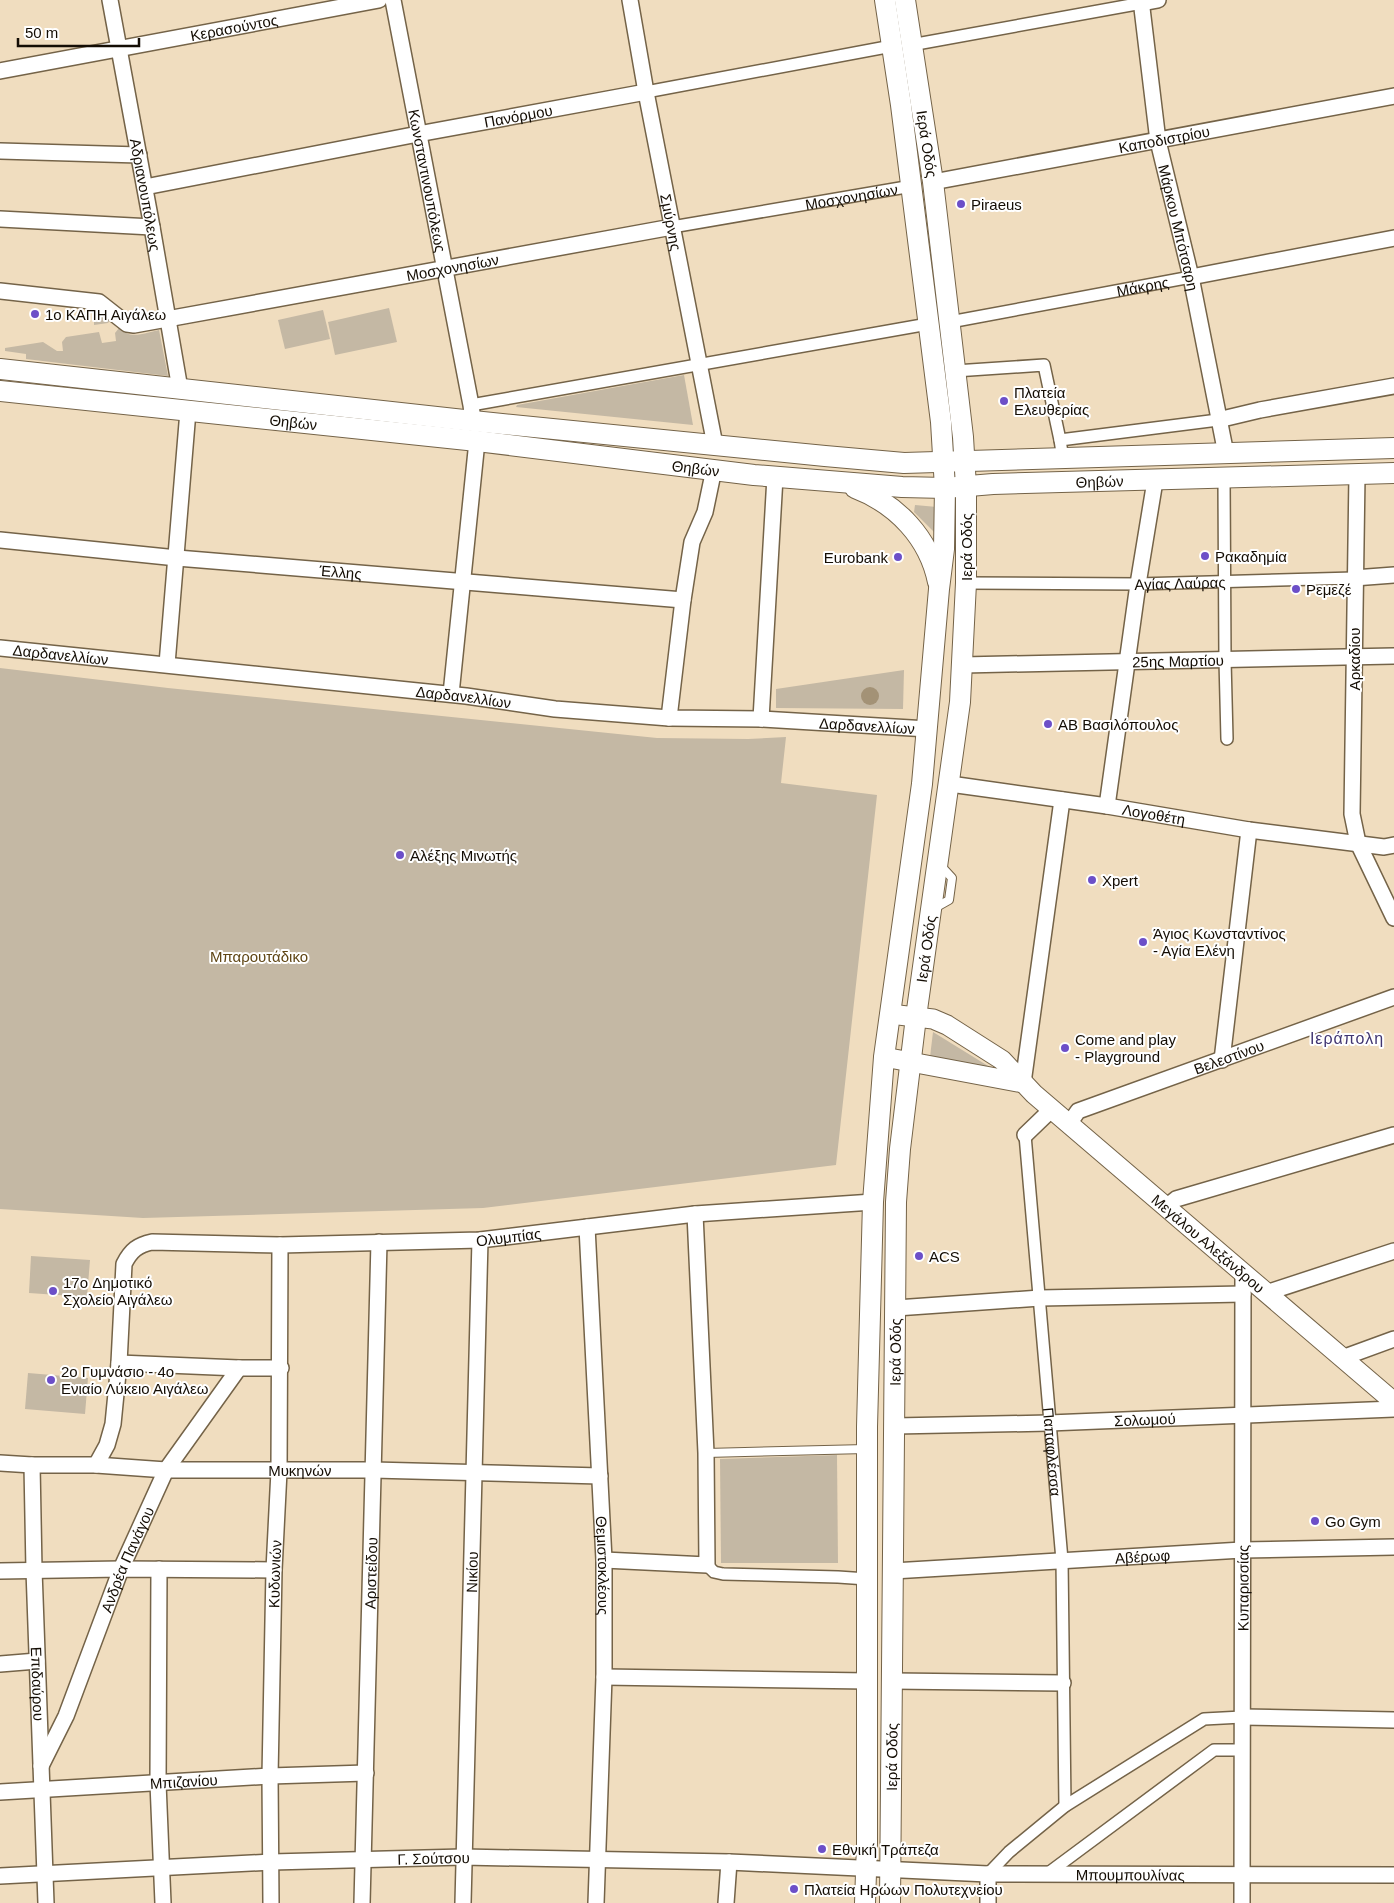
<svg xmlns="http://www.w3.org/2000/svg" width="1394" height="1903" font-family="Helvetica,sans-serif">
<style>
.green{fill:#c4b8a4}
.water{fill:#a39276}
.lines{fill:none;stroke-linecap:round;stroke-linejoin:round}
.service-casing{stroke:#746348;stroke-width:10}
.pedestrian-casing{stroke:#746348;stroke-width:14}
.minor-casing{stroke:#746348;stroke-width:18}
.tertiary-casing{stroke:#746348;stroke-width:21}
.secondary-casing{stroke:#746348;stroke-width:22}
.service{stroke:#fff;stroke-width:8}
.pedestrian{stroke:#fff;stroke-width:11}
.minor{stroke:#fff;stroke-width:15}
.tertiary{stroke:#fff;stroke-width:19}
.secondary{stroke:#fff;stroke-width:20}
.poi-dot{fill:#6c4fc8;stroke:#fff;stroke-width:2}
.labels{text-anchor:middle;dominant-baseline:central;stroke-width:4;stroke-linejoin:round;paint-order:stroke}
.street-label{font-size:15px;fill:#140d04;stroke:#fff}
.poi-label{font-size:15px;fill:#140d04;stroke:#fff;text-anchor:start}
.park-label{font-size:15px;fill:#5f4514;stroke:#fff}
.neighbourhood-label{font-size:16px;letter-spacing:1px;fill:#403571;stroke:#fff}
</style>
<rect width="100%" height="100%" fill="#f0ddbf"/>
<g class="green">
<path d="M94,308L100,309L110,320L108,323L94,325Z"/>
<path d="M389,308L397,342L335,355L328,322Z"/>
<path d="M323,310L330,339L285,349L278,320Z"/>
<path d="M119,328C130,340 145,333 159,330L168,376L26,359V354L5,351V348L43,342L57,351H63L62,342L66,337L99,332L102,343L116,341L115,333Z"/>
<path d="M684,375L693,425L516,407L517,405Z"/>
<path d="M915,505L937,507L936,534L914,512Z"/>
<path d="M0,668L168,688L657,738L748,739L786,737L781,783L877,795L836,1165L483,1208L143,1218L0,1209Z"/>
<path d="M904,670L903,709L776,708V689Z"/>
<path d="M933,1032L993,1069L930,1057Z"/>
<path d="M31,1256L90,1260L87,1297L29,1293Z"/>
<path d="M28,1373L88,1378L85,1414L25,1409Z"/>
<path d="M837,1455L838,1563H721L720,1459Z"/>
</g>
<circle class="water" cx="870" cy="696" r="9"/>
<g class="lines">
<g class="service-casing">
<g id="service">
<path d="M933,909L949,900L952,878L940,865"/>
<path d="M706,1453L866,1449"/>
</g>
</g>
<g class="pedestrian-casing">
<g id="pedestrian">
<path d="M911,45L1142,3"/>
<path d="M646,92L892,46"/>
<path id="s1" d="M672,227L912,186"/>
<path id="s2" d="M950,322L1191,277"/>
<path d="M955,371L1044,365L1060,440L1063,459"/>
<path d="M471,405L928,324"/>
<path d="M1060,440L1218,420"/>
<path d="M1224,479L1225,660L1227,739"/>
<path id="s3" d="M966,583L1138,584L1354,578"/>
<path id="s4" d="M1025,1135L1062,1560L1065,1806"/>
<path d="M707,1565L714,1572L723,1574L838,1577L867,1579"/>
<path d="M988,1874L1009,1852L1065,1806L1204,1719L1242,1717"/>
<path d="M1047,1874L1214,1750H1242"/>
</g>
</g>
<g class="minor-casing">
<g id="minor">
<path id="s5" d="M110,0L152,227L180,389"/>
<path id="s6" d="M393,0L471,405L473,421"/>
<path id="s7" d="M630,0L646,92L715,445"/>
<path id="s8" d="M1141,0L1158,141L1191,277L1226,454"/>
<path d="M1142,3L1158,0"/>
<path id="s9" d="M0,71L379,0"/>
<path d="M0,151L139,155"/>
<path id="s10" d="M933,182L1394,96"/>
<path id="s11" d="M145,187L418,134L646,92"/>
<path d="M0,219L152,227"/>
<path d="M1191,277L1394,238"/>
<path id="s12" d="M0,291L99,302L127,324L134,325L672,227"/>
<path d="M1218,420L1260,410L1394,386"/>
<path d="M1357,475L1352,814L1358,843L1394,918"/>
<path id="s13" d="M0,540L177,558L683,600"/>
<path d="M1354,578L1394,575"/>
<path id="s14" d="M0,648L466,696L555,709L669,718L761,719L928,729"/>
<path d="M167,664L188,411"/>
<path id="s15" d="M963,665L1394,656"/>
<path d="M451,694L477,441"/>
<path d="M669,718L683,600L692,542L705,512L714,469"/>
<path d="M761,719L775,477"/>
<path id="s16" d="M950,784L1107,806L1249,830L1384,847L1394,845"/>
<path d="M1107,806L1138,584L1155,481"/>
<path d="M1222,1060L1249,830"/>
<path d="M1023,1083L1062,800"/>
<path id="s17" d="M1069,1124L1078,1111L1394,997"/>
<path d="M1025,1135L1052,1109"/>
<path d="M1166,1207L1176,1199L1394,1135"/>
<path id="s18" d="M587,1227L604,1560V1677L596,1903"/>
<path d="M1266,1293L1394,1251"/>
<path d="M896,1308L1040,1298L1243,1294"/>
<path d="M1342,1358L1394,1339"/>
<path d="M119,1363L239,1368H281"/>
<path id="s19" d="M895,1426L1049,1423L1394,1409"/>
<path id="s20" d="M0,1463L32,1465H96L166,1470H373L600,1476"/>
<path id="s21" d="M32,1465L34,1570L46,1903"/>
<path id="s22" d="M96,1465L107,1445L113,1424L119,1363L124,1264C131,1250 138,1245 152,1242L280,1245L480,1240L695,1214L873,1202"/>
<path d="M604,1560L707,1565L706,1453L695,1214"/>
<path d="M159,1569L158,1783L163,1903"/>
<path d="M0,1571L121,1569L274,1570"/>
<path id="s23" d="M893,1571L1242,1550L1394,1547"/>
<path d="M0,1664L37,1661"/>
<path d="M604,1677L868,1681"/>
<path d="M893,1681L1063,1683"/>
<path d="M1242,1717L1394,1720"/>
<path id="s24" d="M41,1766L66,1716L121,1569L166,1470L239,1368"/>
<path id="s25" d="M0,1792L270,1776L366,1773"/>
<path d="M988,1874V1903"/>
<path id="s26" d="M0,1876L272,1862L463,1857L729,1862L988,1874L1394,1875"/>
<path id="s27" d="M271,1903L270,1776L274,1570L279,1471L280,1245"/>
<path id="s28" d="M362,1903L379,1242"/>
<path id="s29" d="M463,1903L480,1240"/>
<path d="M726,1903L729,1862"/>
<path id="s30" d="M1242,1903L1243,1273"/>
</g>
</g>
<g class="tertiary-casing">
<g id="tertiary">
<path id="s31" d="M890,1014L933,1019L947,1025L1002,1060L1034,1094L1394,1402"/>
<path d="M884,1057L1023,1083"/>
</g>
</g>
<g class="secondary-casing">
<g id="secondary">
<path d="M0,369L473,421L825,456L904,463L1394,448"/>
<path id="s32" d="M0,391L477,441L754,475L902,487L945,488L993,484L1394,473"/>
<path d="M855,488C897,504 929,538 938,582"/>
<path d="M865,1903L867,1843V1427L873,1202L884,1057L922,784L939,589L944,549L945,488L941,422L901,105L885,0"/>
<path id="s33" d="M890,1903L896,1202L900,1149L916,1017L960,702L966,583V487L963,437L933,182L905,0"/>
</g>
</g>
<use href="#service" class="service"/>
<use href="#pedestrian" class="pedestrian"/>
<use href="#minor" class="minor"/>
<use href="#tertiary" class="tertiary"/>
<use href="#secondary" class="secondary"/>
</g>
<g class="poi-dot">
<circle cx="961" cy="204" r="5"/>
<circle cx="35" cy="314" r="5"/>
<circle cx="1004" cy="401" r="5"/>
<circle cx="1205" cy="556" r="5"/>
<circle cx="898" cy="557" r="5"/>
<circle cx="1296" cy="589" r="5"/>
<circle cx="1048" cy="724" r="5"/>
<circle cx="400" cy="855" r="5"/>
<circle cx="1092" cy="880" r="5"/>
<circle cx="1143" cy="942" r="5"/>
<circle cx="1065" cy="1048" r="5"/>
<circle cx="919" cy="1256" r="5"/>
<circle cx="53" cy="1291" r="5"/>
<circle cx="51" cy="1380" r="5"/>
<circle cx="1315" cy="1521" r="5"/>
<circle cx="822" cy="1849" r="5"/>
<circle cx="794" cy="1889" r="5"/>
</g>
<g class="labels">
<g class="street-label">
<text stroke="none"><textPath href="#s9" startOffset="238">Κερασούντος</textPath></text>
<text stroke="none"><textPath href="#s11" startOffset="380">Πανόρμου</textPath></text>
<text stroke="none"><textPath href="#s10" startOffset="235">Καποδιστρίου</textPath></text>
<text transform="translate(927 144) rotate(81)">Ιερά Οδός</text>
<text stroke="none"><textPath href="#s6" startOffset="184">Κωνσταντινουπόλεως</textPath></text>
<text stroke="none"><textPath href="#s5" startOffset="198">Αδριανουπόλεως</textPath></text>
<text stroke="none"><textPath href="#s1" startOffset="182">Μοσχονησίων</textPath></text>
<text stroke="none"><textPath href="#s7" startOffset="226">Σμύρνης</textPath></text>
<text stroke="none"><textPath href="#s8" startOffset="231">Μάρκου Μπότσαρη</textPath></text>
<text stroke="none"><textPath href="#s12" startOffset="466">Μοσχονησίων</textPath></text>
<text stroke="none"><textPath href="#s2" startOffset="196">Μάκρης</textPath></text>
<text stroke="none"><textPath href="#s32" startOffset="295">Θηβών</textPath></text>
<text stroke="none"><textPath href="#s32" startOffset="700">Θηβών</textPath></text>
<text stroke="none"><textPath href="#s32" startOffset="1105">Θηβών</textPath></text>
<text transform="translate(966 547) rotate(-90)">Ιερά Οδός</text>
<text stroke="none"><textPath href="#s13" startOffset="342">Έλλης</textPath></text>
<text stroke="none"><textPath href="#s3" startOffset="214">Αγίας Λαύρας</textPath></text>
<text stroke="none"><textPath href="#s14" startOffset="61">Δαρδανελλίων</textPath></text>
<text transform="translate(1354 659) rotate(-90)">Αρκαδίου</text>
<text stroke="none"><textPath href="#s15" startOffset="215">25ης Μαρτίου</textPath></text>
<text stroke="none"><textPath href="#s14" startOffset="466">Δαρδανελλίων</textPath></text>
<text stroke="none"><textPath href="#s14" startOffset="871">Δαρδανελλίων</textPath></text>
<text stroke="none"><textPath href="#s16" startOffset="206">Λογοθέτη</textPath></text>
<text stroke="none"><textPath href="#s33" startOffset="956">Ιερά Οδός</textPath></text>
<text stroke="none"><textPath href="#s17" startOffset="176">Βελεστίνου</textPath></text>
<text stroke="none"><textPath href="#s22" startOffset="599">Ολυμπίας</textPath></text>
<text stroke="none"><textPath href="#s31" startOffset="400">Μεγάλου Αλεξάνδρου</textPath></text>
<text stroke="none"><textPath href="#s33" startOffset="551">Ιερά Οδός</textPath></text>
<text stroke="none"><textPath href="#s19" startOffset="250">Σολωμού</textPath></text>
<text stroke="none"><textPath href="#s4" startOffset="318">Παπαφλέσσα</textPath></text>
<text stroke="none"><textPath href="#s20" startOffset="300">Μυκηνών</textPath></text>
<text stroke="none"><textPath href="#s23" startOffset="250">Αβέρωφ</textPath></text>
<text stroke="none"><textPath href="#s24" startOffset="224">Ανδρέα Πανάγου</textPath></text>
<text stroke="none"><textPath href="#s18" startOffset="339">Θεμιστοκλέους</textPath></text>
<text stroke="none"><textPath href="#s29" startOffset="331">Νικίου</textPath></text>
<text stroke="none"><textPath href="#s28" startOffset="330">Αριστείδου</textPath></text>
<text stroke="none"><textPath href="#s27" startOffset="329">Κυδωνιών</textPath></text>
<text stroke="none"><textPath href="#s30" startOffset="315">Κυπαρισσίας</textPath></text>
<text stroke="none"><textPath href="#s21" startOffset="219">Επιδαύρου</textPath></text>
<text stroke="none"><textPath href="#s33" startOffset="146">Ιερά Οδός</textPath></text>
<text stroke="none"><textPath href="#s25" startOffset="184">Μπιζανίου</textPath></text>
<text stroke="none"><textPath href="#s26" startOffset="434">Γ. Σούτσου</textPath></text>
<text stroke="none"><textPath href="#s26" startOffset="1131">Μπουμπουλίνας</textPath></text>
</g>
<g class="poi-label">
<text x="971" y="204">Piraeus</text>
<text x="45" y="314">1ο ΚΑΠΗ Αιγάλεω</text>
<text x="1014" y="392">Πλατεία<tspan x="1014" dy="17">Ελευθερίας</tspan></text>
<text x="1215" y="556">Ρακαδημία</text>
<text x="888" y="557" text-anchor="end">Eurobank</text>
<text x="1306" y="589">Ρεμεζέ</text>
<text x="1058" y="724">ΑΒ Βασιλόπουλος</text>
<text x="410" y="855">Αλέξης Μινωτής</text>
<text x="1102" y="880">Xpert</text>
<text x="1153" y="933">Άγιος Κωνσταντίνος<tspan x="1153" dy="17">- Αγία Ελένη</tspan></text>
<text x="1075" y="1039">Come and play<tspan x="1075" dy="17">- Playground</tspan></text>
<text x="929" y="1256">ACS</text>
<text x="63" y="1282">17o Δημοτικό<tspan x="63" dy="17">Σχολείο Αιγάλεω</tspan></text>
<text x="61" y="1371">2ο Γυμνάσιο - 4ο<tspan x="61" dy="17">Ενιαίο Λύκειο Αιγάλεω</tspan></text>
<text x="1325" y="1521">Go Gym</text>
<text x="832" y="1849">Εθνική Τράπεζα</text>
<text x="804" y="1889">Πλατεία Ηρώων Πολυτεχνείου</text>
</g>
<g class="park-label">
<text x="259" y="956">Μπαρουτάδικο</text>
</g>
<g class="neighbourhood-label">
<text x="1347" y="1038">Ιεράπολη</text>
</g>
</g>
<path d="M18 38v8h121v-8" fill="none" stroke="#140d04" stroke-width="2.5"/>
<text x="25" y="38" font-size="15" fill="#140d04" stroke="#ffffff" stroke-width="4" paint-order="stroke">50 m</text>
</svg>
